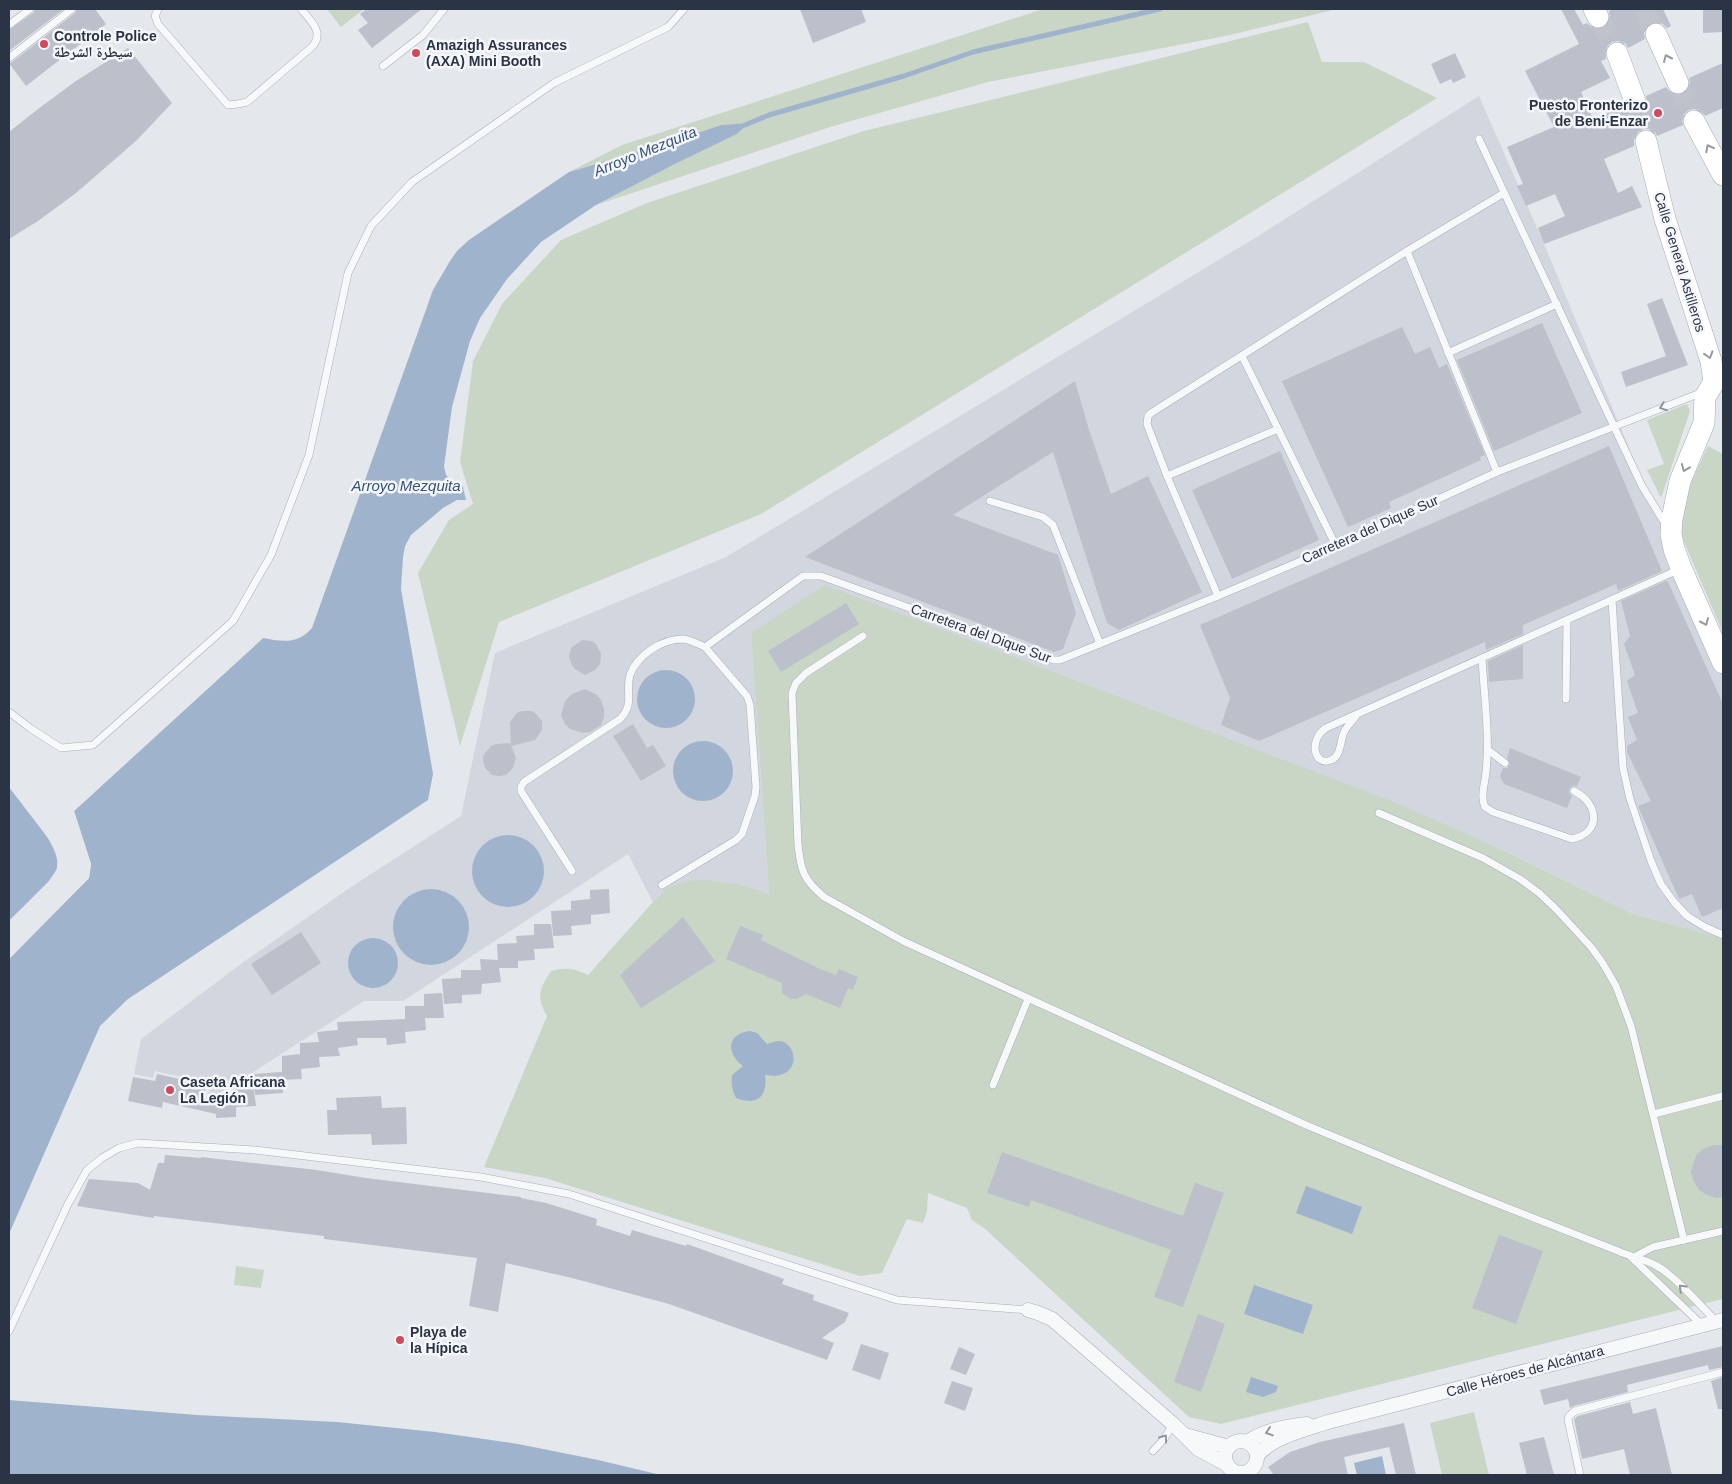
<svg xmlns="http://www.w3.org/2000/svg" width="1732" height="1484" font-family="Arial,'Noto Naskh Arabic',sans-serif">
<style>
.built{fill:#d2d6de}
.green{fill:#c9d6c5}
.water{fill:#9fb4cc}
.pier{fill:#e4e7ec}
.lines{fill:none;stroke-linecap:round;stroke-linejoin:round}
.stream{stroke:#9fb4cc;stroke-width:5}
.building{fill:#bbc0ca}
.primary-tunnel{stroke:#bfc3cb;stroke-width:21;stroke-dasharray:21 11;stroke-linecap:butt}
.lane-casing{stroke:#a9aeb7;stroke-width:8}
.street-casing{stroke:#a9aeb7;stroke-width:15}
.primary-casing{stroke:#a3abb8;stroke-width:22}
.lane{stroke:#f7f8fa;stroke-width:7}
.street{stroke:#f7f8fa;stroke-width:14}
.primary{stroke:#fff;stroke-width:21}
.oneway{stroke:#959aa2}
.oneway2{stroke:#9196a0}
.poi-dot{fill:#d1495b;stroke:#f4f6f9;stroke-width:2}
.labels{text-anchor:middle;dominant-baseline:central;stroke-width:5;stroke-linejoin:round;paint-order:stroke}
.poi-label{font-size:14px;font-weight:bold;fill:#2b3445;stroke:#f4f6f9;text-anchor:start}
.street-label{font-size:14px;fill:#2b3445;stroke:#f4f6f9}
.water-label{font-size:15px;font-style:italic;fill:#34527a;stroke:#f4f6f9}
</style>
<rect width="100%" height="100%" fill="#e4e7ec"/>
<path class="built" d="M1479,96L1544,244L1723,673V938L1633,914L1498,848L751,633L769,894L739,884L701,879L668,888L653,902L628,854L403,1001H364L211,1099L208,1093L210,1091L205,1082L155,1071L153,1078L134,1074L141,1039L245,961L351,887L461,816L495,653L726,557L1255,238Z"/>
<g class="green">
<path d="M327,9H364L341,27Z"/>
<path d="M1043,9H1337L1230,35L988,82L830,127L596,205L675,164L737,134L749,123L721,125L668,143L569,172L622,145Z"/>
<path d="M1308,22L1322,62H1364L1437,98L761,514L499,622L460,746L418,573L449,520L473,504L460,462L473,361L502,304L561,240L647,203L864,131Z"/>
<path d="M1687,404L1690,411L1661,498L1647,470L1664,464L1647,420Z"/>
<path d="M1708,446L1723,454V633L1682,537C1678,504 1695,475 1708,446Z"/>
<path d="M825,585L1394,802L1498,848L1633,914L1723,938V1299L1221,1424L1189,1417L984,1228L972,1220L967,1208L928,1193L927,1211L923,1223L907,1219L882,1273L860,1276L545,1178L484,1167L547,1016C536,997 539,989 551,971C565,967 574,968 588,975L653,902L667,888L684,882L701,879L739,884L769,894L751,633Z"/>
<path d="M236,1266L264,1270L261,1288L234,1285Z"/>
<path d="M1474,1412L1489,1475H1442L1430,1423Z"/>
</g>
<g class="water">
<path d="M749,123L737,134L675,164L596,205L541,242L507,279L480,318L470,341L452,407L444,466L446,475L452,481H459L463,487L466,500H457L443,508L411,535L405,546L403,557L401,589L433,774L428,800L128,999L100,1026L9,1234V959L89,878L91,864L74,811L263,638C282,642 299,644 312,628L433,290L450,261L457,251L469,240L569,172L668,143L721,125Z"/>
<circle cx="666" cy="699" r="29"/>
<circle cx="703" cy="771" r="30"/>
<path d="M9,787C21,803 67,851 56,871C47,889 24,906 9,921Z"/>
<circle cx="508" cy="871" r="36"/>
<circle cx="431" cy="927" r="38"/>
<circle cx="373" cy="963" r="25"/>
<path d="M750,1031L757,1033L767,1044C771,1043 775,1041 779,1041C799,1042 802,1082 765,1075C768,1097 757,1106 736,1098C732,1090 731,1084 732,1075L743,1066C726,1053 726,1034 750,1031Z"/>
<path d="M1306,1186L1362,1207L1352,1234L1296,1213Z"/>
<path d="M1254,1285L1313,1305L1303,1334L1244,1314Z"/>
<path d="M1251,1377L1278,1386L1276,1392L1263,1397L1246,1392Z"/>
<path d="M9,1400L197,1415L337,1422L435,1432L518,1444L598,1460L661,1475H9Z"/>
<path d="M1382,1456L1386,1475H1357L1354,1463Z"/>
</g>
<g class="pier">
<path d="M263,635V638L74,811L91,864L89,878L9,959V955L86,877L89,865L72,809Z"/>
<path d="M9,784L53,840L60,856V869L51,883L9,923V921L49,881L57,869L58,856L51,842L9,787Z"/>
</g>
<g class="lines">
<path class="stream" d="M745,125L769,115L904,76L973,52L1160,9"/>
</g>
<g class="building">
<path d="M35,9H64L9,51V30L33,13Z"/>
<path d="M77,9H95L106,24L26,86L9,63L12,62L75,13Z"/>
<path d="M367,9H422L372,48L358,30L368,23L360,14Z"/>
<path d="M800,9H861L866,22L813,43Z"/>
<path d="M1561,9H1574L1583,25L1587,23L1592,28L1598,29L1603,28L1608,24L1610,18L1609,11L1615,9H1663L1671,26L1667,28L1663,24L1658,22H1651L1646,27L1644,33L1645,39L1628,48L1625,43L1619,41L1612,42L1608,45L1605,51L1606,59L1601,61L1610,78L1581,92L1593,119L1623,106L1627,110L1632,113L1640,112L1644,109L1647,104L1646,96L1666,87L1671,93L1676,95H1683L1688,90L1690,84L1689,78L1723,63V108L1705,116L1700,110L1694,109L1689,110L1683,115L1682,120L1683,125L1657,136L1655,132L1649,129H1644L1638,132L1634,138V146L1604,159L1618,193L1632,186L1642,207L1544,244L1538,228L1565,216L1555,194L1526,206L1517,186L1523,184L1507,147L1554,127L1525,71L1579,44Z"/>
<path d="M1703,9H1723V32L1703,33Z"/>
<path d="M128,48L172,103L137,140L76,193L38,221L9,239V132L38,109L76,81Z"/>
<path d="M1455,53L1466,77L1453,83L1451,79L1440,84L1431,64Z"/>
<path d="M1662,298L1688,365L1626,387L1621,372L1666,356L1647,304Z"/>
<path d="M1542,323L1582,413L1494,451L1457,360Z"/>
<path d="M1402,327L1415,354L1430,347L1439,368L1447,364L1485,455L1480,457L1481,460L1389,502L1391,508L1348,527L1282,381Z"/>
<path d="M1075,381L1089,430L1111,494L1148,476L1202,592L1119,630L1107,623L1053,452L953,515L1058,555L1076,613L1063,649L1054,652L805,557Z"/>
<path d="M1609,446L1662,571L1618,591L1616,584L1523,625V634L1486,650L1485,642L1259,741L1221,725L1230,698L1200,625Z"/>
<path d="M1280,451L1319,540L1232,579L1192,490Z"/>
<path d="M1666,581L1668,582L1723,704V908L1702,917L1692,894L1679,899L1638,806L1651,801L1627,752V746L1637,740L1628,717L1638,713L1627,681L1635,675L1624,644L1630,636L1621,601Z"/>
<path d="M846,603L859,624L781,672L768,651Z"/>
<path d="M582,640L592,641L596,644L601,654L600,664L595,670L585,675L575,669L572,665L569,656L571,648Z"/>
<path d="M1523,645V679L1489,682L1488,661Z"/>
<path d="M585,689L597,695L601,700L604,709V717L601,725L590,732L583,733L570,729L565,724L561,715L565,701L572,694Z"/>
<path d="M522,711H532L536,714L542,721V730L535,740L511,746L510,722L517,713Z"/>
<path d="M633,724L647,748L653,745L666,766L641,781L613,736Z"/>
<path d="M510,743L516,758L513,768L506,775L499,776L492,775L486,769L484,765L483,756L486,752L491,746L496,744Z"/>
<path d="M1510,748L1581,777L1577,786H1572L1569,789V793L1572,796L1567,808L1504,784L1500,776L1503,768H1507L1510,764L1507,758Z"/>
<path d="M609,889L610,913L591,915V924L571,926L572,935L553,936L551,911L571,910V901L590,899V890Z"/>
<path d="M683,917L715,961L641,1008L620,975Z"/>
<path d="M534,924H551L554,948L534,949L535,960L518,961V968H499L501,982L482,984L481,994L462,995V1003L444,1004L442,979L461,978V970H481L480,959L498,960L497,944L517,943L516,936L534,935Z"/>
<path d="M740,926L763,935L761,940L818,968L836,975L839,969L858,977L853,990L848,988L840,1008L806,994L796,999H791L786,996L782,993V983L726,959Z"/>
<path d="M301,932L321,963L272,995L251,964Z"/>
<path d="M442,993L444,1018H425L426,1030L405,1032L406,1043L387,1045L386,1038H357L358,1045L338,1048L340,1056L319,1057L320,1067L301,1069L302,1079L283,1080V1093L255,1095L253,1074L282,1072V1056L300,1054V1043L319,1042L317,1032L338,1030L337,1022L405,1019V1006H424V994Z"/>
<path d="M157,1074L206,1085L204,1098L235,1097V1085L253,1084L256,1106L236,1107V1117L216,1118V1114L163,1102L162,1108L128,1101L133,1077L155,1081Z"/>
<path d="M381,1096L382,1108L406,1107L407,1144L372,1145L371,1134L328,1135L327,1110H337L336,1098Z"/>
<path d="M1714,1145H1723V1197L1716,1198L1707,1195L1699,1190L1693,1180L1691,1171L1694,1161L1697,1154L1703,1149Z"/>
<path d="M1002,1152L1183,1216L1195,1183L1224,1193L1183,1307L1154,1297L1171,1250L1031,1200L1029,1207L987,1193Z"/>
<path d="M165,1155L201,1158V1157L317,1170L366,1178L521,1197V1198L546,1203L597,1219L596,1225L630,1236L632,1230L686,1246L687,1244L784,1279L782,1284L814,1295L813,1300L849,1313L845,1322L822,1338L834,1343L827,1360L669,1304L572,1278L506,1263L498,1312L469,1306L477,1258L324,1239V1236L154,1216V1218L77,1206L89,1179L138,1183L150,1190L158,1163H164Z"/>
<path d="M1499,1235L1543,1251L1516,1324L1472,1308Z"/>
<path d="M1198,1314L1225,1324L1201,1392L1174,1382Z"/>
<path d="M861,1344L889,1353L880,1380L852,1370Z"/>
<path d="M1723,1346V1367L1709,1370L1708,1365L1627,1385L1628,1392L1574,1406L1570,1408L1568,1399L1544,1405L1540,1390Z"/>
<path d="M959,1347L975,1354L966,1375L950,1369Z"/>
<path d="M1723,1377V1409H1718L1711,1381Z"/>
<path d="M952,1381L973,1388L965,1411L944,1403Z"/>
<path d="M1630,1402L1633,1414L1656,1408L1672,1475H1630L1624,1449L1582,1459L1574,1419L1578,1416Z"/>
<path d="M1404,1423L1416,1475H1396L1389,1447L1344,1457L1348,1475H1274L1268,1467L1290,1452L1320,1442Z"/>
<path d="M1544,1437L1554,1475H1527L1519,1443Z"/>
</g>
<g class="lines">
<g class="primary-tunnel">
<path d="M1643,9L1656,34"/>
<path d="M1598,17L1617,53"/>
<path d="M1678,83L1694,121"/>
<path d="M1635,101L1646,141"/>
</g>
<g class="lane-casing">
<g id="lane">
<path d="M158,9L155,16L158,24L228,105L238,104L247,102L313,46C324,32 311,21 301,9"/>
<path d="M9,25L30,9"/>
<path d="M9,58L72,9"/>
<path d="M383,66L423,35L444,9"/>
<path d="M1479,139L1642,486L1666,525"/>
<path d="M1407,251L1497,472"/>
<path d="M1448,353L1557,304"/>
<path d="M1242,356L1336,546"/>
<path d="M1167,476L1278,429"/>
<path d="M990,501L1043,517L1053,525L1100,644"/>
<path d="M1218,596L1167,476L1147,424L1148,416L1151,413L1407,251L1504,193"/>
<path d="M1612,600L1623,768L1630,799L1651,861L1661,884L1674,902L1687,916L1705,927L1723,935"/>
<path d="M863,636L806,673L796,683L792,693L798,845C801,871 803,879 824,897L903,941L1306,1125L1475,1195L1618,1251C1631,1257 1644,1259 1655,1265C1673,1274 1701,1306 1717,1322"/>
<path d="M1482,658C1484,696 1490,735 1486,772C1485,784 1480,796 1485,807L1493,812L1572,839C1602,833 1599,803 1574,791"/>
<path d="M1566,699L1567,620"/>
<path d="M9,712L30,728L61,748L93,745L233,621L271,555L309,455L348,273L371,226L412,182L554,83L668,27L684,9"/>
<path d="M1356,716C1352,721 1347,726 1344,732C1340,741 1341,757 1331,760C1314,767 1308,740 1326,728L1678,570"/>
<path d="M1488,750L1505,763"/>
<path d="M1379,813L1483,858L1520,879L1539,893L1556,909L1591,947L1602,962L1616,986L1631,1026L1684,1240"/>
<path d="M572,871L521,791V787L524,782L620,719C635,704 625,692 630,675C637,655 662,639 683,639C691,640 698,644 705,647L803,576H821L1054,660H1060L1218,596L1336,546L1497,472L1703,392"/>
<path d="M662,885L736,840L742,834L755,796L756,787L750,705L747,696L705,647"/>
<path d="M993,1085L1028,999"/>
<path d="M1654,1114L1723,1096"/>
<path d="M1632,1258L1702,1325"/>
<path d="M1632,1258L1653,1247L1723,1231"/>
<path d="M9,1331L68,1204L87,1170L102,1158L119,1148L138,1143L255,1150L481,1177L569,1194L897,1300L1028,1310"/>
<path d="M1153,1451L1164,1439L1173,1424"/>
<path d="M1580,1475L1568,1420L1569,1416L1575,1411L1723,1372"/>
</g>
</g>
<g class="street-casing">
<g id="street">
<path d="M1028,1310L1038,1313L1052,1319L1173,1424L1198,1449L1228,1465"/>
<path d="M1185,1435L1229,1447"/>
<circle cx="1241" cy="1457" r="16"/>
<path d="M1247,1442C1265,1430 1286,1426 1307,1424"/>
<path d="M1257,1456C1270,1438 1307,1429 1328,1422L1723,1320"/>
</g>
</g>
<g class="primary-casing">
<g id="primary">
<path d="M1594,9L1598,17"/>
<path d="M1656,34L1678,83"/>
<path d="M1617,53L1635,101"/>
<path d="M1694,121L1723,175"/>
<path d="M1646,141L1665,219L1711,361L1714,382"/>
<path d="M1723,375L1714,382L1705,397L1704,423L1680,481L1672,519L1671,534L1674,549L1681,568L1723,663"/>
</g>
</g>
<use href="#lane" class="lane"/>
<use href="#street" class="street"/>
<use href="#primary" class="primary"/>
</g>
<defs><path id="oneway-chevron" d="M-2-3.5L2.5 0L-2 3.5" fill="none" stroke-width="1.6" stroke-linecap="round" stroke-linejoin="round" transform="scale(1.25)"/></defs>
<g class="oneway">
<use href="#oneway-chevron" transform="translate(1667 58) rotate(-114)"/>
<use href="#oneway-chevron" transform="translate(1709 148) rotate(-118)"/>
<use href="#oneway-chevron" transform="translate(1709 355) rotate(73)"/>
<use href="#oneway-chevron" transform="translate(1685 468) rotate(112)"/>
<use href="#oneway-chevron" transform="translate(1705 622) rotate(66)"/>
</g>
<g class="oneway2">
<use href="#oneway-chevron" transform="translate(1663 407) rotate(159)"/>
<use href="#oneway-chevron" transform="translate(1682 1288) rotate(-136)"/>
<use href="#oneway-chevron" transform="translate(1269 1432) rotate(161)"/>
<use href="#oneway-chevron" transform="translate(1164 1438) rotate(-54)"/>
</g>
<g class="poi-dot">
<circle cx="44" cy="44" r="5"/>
<circle cx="416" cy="53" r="5"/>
<circle cx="1658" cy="113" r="5"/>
<circle cx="170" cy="1090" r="5"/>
<circle cx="400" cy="1340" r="5"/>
</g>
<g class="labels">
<g class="poi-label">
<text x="54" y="36">Controle Police<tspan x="54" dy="16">سيطرة الشرطة</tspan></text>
<text x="426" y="45">Amazigh Assurances<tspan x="426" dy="16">(AXA) Mini Booth</tspan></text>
<text x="1648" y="105" text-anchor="end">Puesto Fronterizo<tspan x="1648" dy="16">de Beni-Enzar</tspan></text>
<text x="180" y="1082">Caseta Africana<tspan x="180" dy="16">La Legión</tspan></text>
<text x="410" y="1332">Playa de<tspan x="410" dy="16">la Hípica</tspan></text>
</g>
<g class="street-label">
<text transform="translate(1680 262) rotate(73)">Calle General Astilleros</text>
<text transform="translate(1370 529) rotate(-24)">Carretera del Dique Sur</text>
<text transform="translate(981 633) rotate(20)">Carretera del Dique Sur</text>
<text transform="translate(1525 1371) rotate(-15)">Calle Héroes de Alcántara</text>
</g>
<g class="water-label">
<text transform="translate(645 151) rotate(-22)">Arroyo Mezquita</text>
<text x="406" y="485">Arroyo Mezquita</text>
</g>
</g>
<rect width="1732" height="1484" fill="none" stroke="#2b3445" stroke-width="20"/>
</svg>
